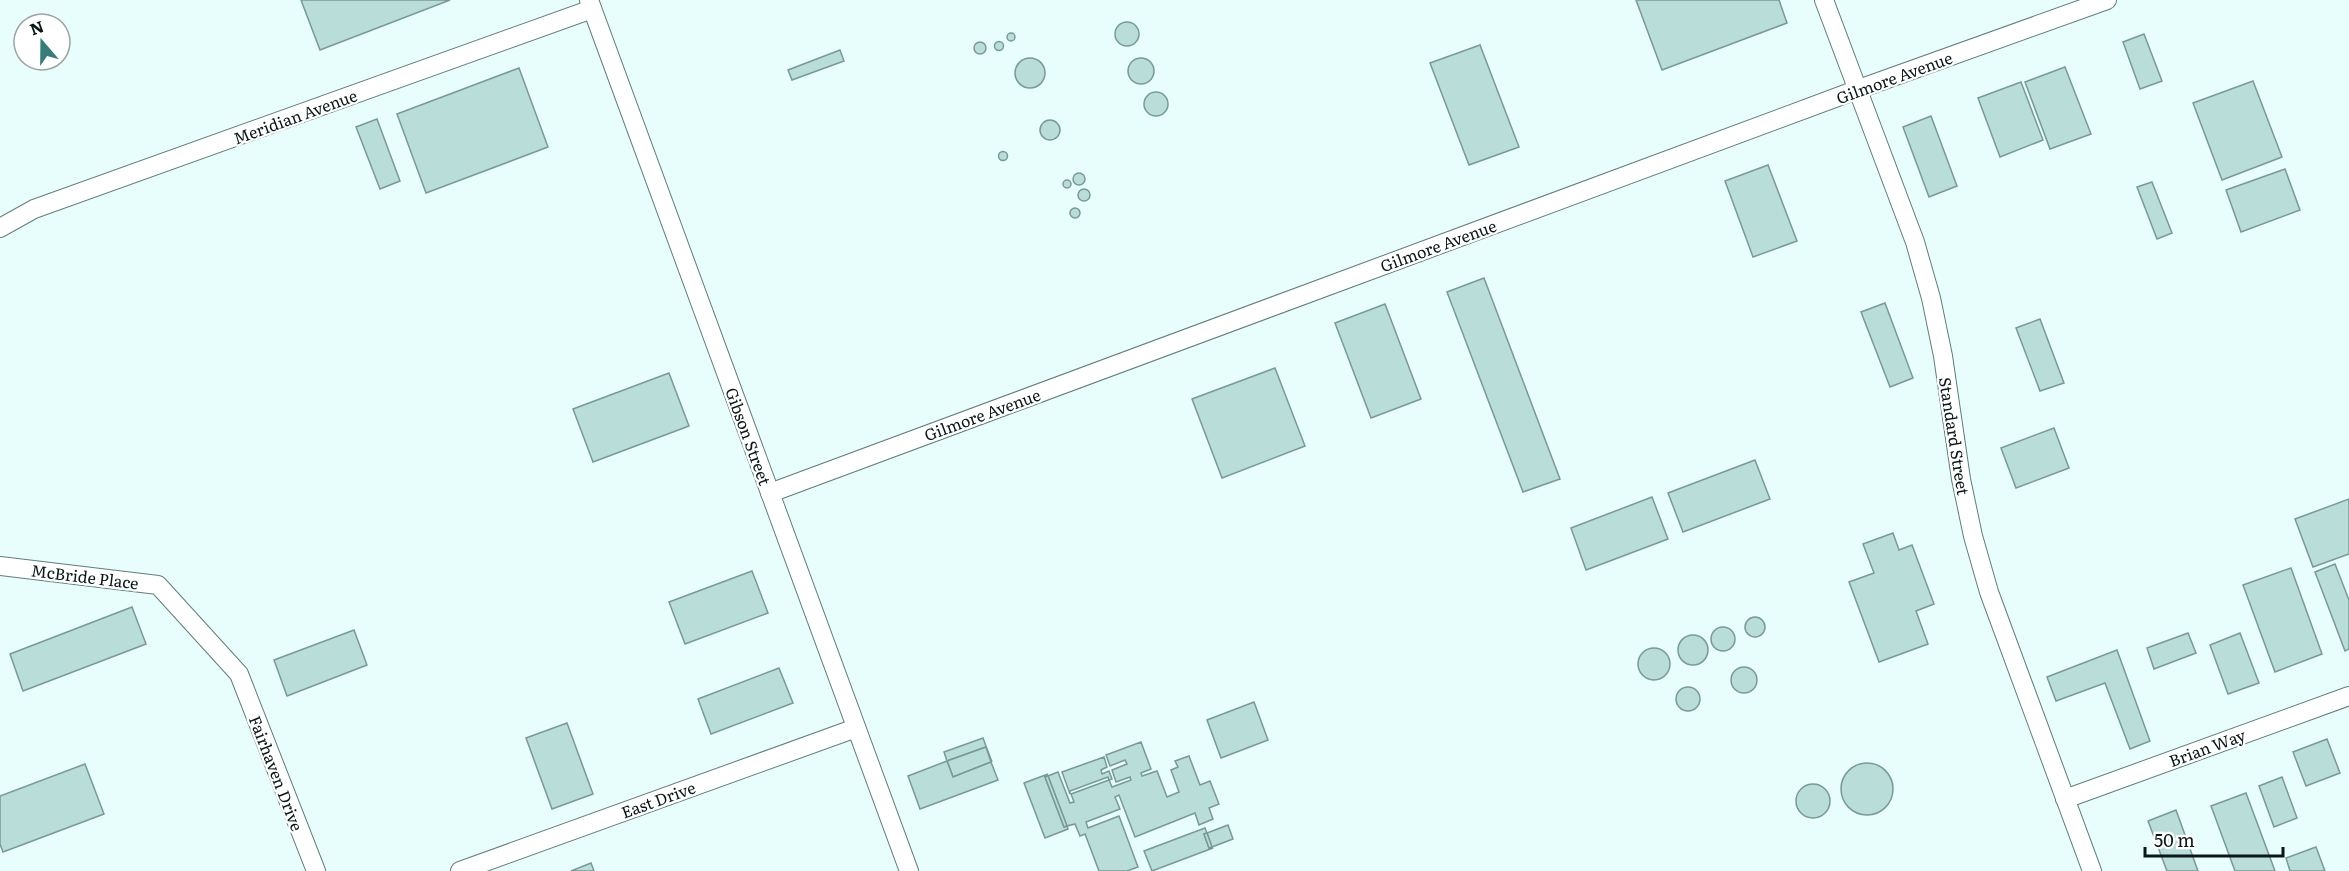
<svg xmlns="http://www.w3.org/2000/svg" width="2349" height="871" font-family="Literata,serif">
<style>
.building{fill:#b9ddd9;stroke:#789a96;stroke-width:1.5}
.lines{fill:none;stroke-linecap:round;stroke-linejoin:round}
.street-casing{stroke:#5e7f7c;stroke-width:20}
.street{stroke:#fff;stroke-width:18}
.labels{text-anchor:middle;dominant-baseline:central;stroke-width:4.5;stroke-linejoin:round;paint-order:stroke}
.street-label{font-size:16px;fill:#091716;stroke:#fff}
</style>
<rect width="100%" height="100%" fill="#e8fefc"/>
<g class="building">
<path d="M301,0H450L320,50Z"/>
<path d="M1636,0H1779L1787,23L1662,70Z"/>
<circle cx="1127" cy="34" r="12"/>
<circle cx="1011" cy="37" r="4"/>
<path d="M2144,34L2162,81L2140,89L2123,42Z"/>
<circle cx="980" cy="48" r="6"/>
<circle cx="999" cy="46" r="4.5"/>
<path d="M1480,45L1519,147L1469,165L1430,63Z"/>
<path d="M840,50L844,61L792,80L788,70Z"/>
<circle cx="1030" cy="73" r="15"/>
<circle cx="1141" cy="71" r="13"/>
<path d="M2065,67L2091,134L2050,149L2025,82Z"/>
<path d="M519,68L548,147L426,193L397,114Z"/>
<path d="M2253,81L2282,157L2222,180L2193,103Z"/>
<path d="M2021,82L2043,140L2000,157L1978,98Z"/>
<circle cx="1156" cy="104" r="12"/>
<path d="M1931,116L1957,186L1929,197L1903,127Z"/>
<path d="M377,119L400,181L380,189L356,127Z"/>
<circle cx="1050" cy="130" r="10"/>
<circle cx="1003" cy="156" r="4.5"/>
<path d="M1768,165L1797,241L1753,257L1725,181Z"/>
<path d="M2285,169L2300,210L2241,232L2226,190Z"/>
<circle cx="1079" cy="179" r="6"/>
<circle cx="1067" cy="184" r="4"/>
<path d="M2152,182L2172,233L2157,239L2137,187Z"/>
<circle cx="1084" cy="195" r="6"/>
<circle cx="1075" cy="213" r="5"/>
<path d="M1484,278L1560,479L1523,492L1447,292Z"/>
<path d="M1885,303L1913,378L1890,387L1861,312Z"/>
<path d="M1385,304L1421,399L1371,418L1335,323Z"/>
<path d="M2040,319L2064,383L2040,391L2016,328Z"/>
<path d="M1275,368L1305,446L1222,478L1192,399Z"/>
<path d="M669,373L689,426L593,462L573,409Z"/>
<path d="M2054,428L2069,468L2016,488L2001,448Z"/>
<path d="M1755,460L1770,499L1683,532L1668,493Z"/>
<path d="M1652,497L1668,539L1586,570L1571,528Z"/>
<path d="M2349,499V554L2313,567L2295,519Z"/>
<path d="M1893,533L1899,550L1912,545L1934,604L1916,611L1928,644L1879,662L1849,582L1874,573L1863,544Z"/>
<path d="M2335,564L2349,600V649L2345,651L2315,572Z"/>
<path d="M2291,568L2322,654L2275,672L2243,585Z"/>
<path d="M752,571L768,613L685,644L669,602Z"/>
<path d="M132,607L146,644L23,691L10,654Z"/>
<circle cx="1755" cy="627" r="10"/>
<circle cx="1723" cy="639" r="12"/>
<path d="M354,630L367,665L287,696L274,660Z"/>
<path d="M2188,633L2196,653L2154,669L2147,648Z"/>
<path d="M2240,633L2259,683L2228,694L2210,645Z"/>
<circle cx="1693" cy="650" r="15"/>
<circle cx="1654" cy="664" r="16"/>
<path d="M2117,650L2150,741L2130,749L2105,683L2056,701L2047,677Z"/>
<circle cx="1744" cy="680" r="13"/>
<path d="M779,668L793,703L711,734L698,699Z"/>
<circle cx="1688" cy="699" r="12"/>
<path d="M1254,702L1268,740L1221,758L1207,720Z"/>
<path d="M567,723L593,794L552,809L526,738Z"/>
<path d="M983,738L992,762L986,747L947,761L944,752Z"/>
<path d="M2327,739L2340,773L2306,786L2293,752Z"/>
<path d="M1141,742L1151,769L1141,773L1142,776L1157,771L1167,797L1179,792L1171,770L1178,767L1175,761L1189,756L1200,785L1210,781L1219,804L1209,808L1213,819L1199,825L1195,813L1135,837L1119,795L1115,797L1120,809L1086,822L1088,828L1119,816L1138,867L1127,871H1099L1085,834L1080,836L1075,824L1067,826L1048,776L1058,772L1070,803L1074,802L1071,794L1109,780L1112,787L1131,780L1130,777L1116,782L1112,770L1127,764L1125,760L1110,766L1106,755Z"/>
<path d="M986,747L991,762L953,777L947,761Z"/>
<path d="M1104,757L1107,767L1101,770L1102,774L1109,771L1112,779L1109,780L1108,777L1070,791V794L1062,772Z"/>
<path d="M947,761L953,777L991,762L998,780L920,809L908,776Z"/>
<circle cx="1867" cy="789" r="26"/>
<path d="M85,764L104,814L3,852L0,844V796Z"/>
<path d="M1048,774L1045,777L1064,827L1067,826L1068,829L1045,838L1024,783Z"/>
<path d="M1048,776L1067,826L1064,827L1045,777Z"/>
<path d="M2282,777L2297,818L2274,827L2259,786Z"/>
<circle cx="1813" cy="801" r="17"/>
<path d="M2246,793L2275,871H2235L2211,806Z"/>
<path d="M2176,810L2198,871H2167L2148,821Z"/>
<path d="M1228,825L1233,839L1212,847L1207,833Z"/>
<path d="M1205,828L1207,833L1204,834L1209,848H1213L1152,871L1144,851Z"/>
<path d="M1207,833L1212,847L1209,848L1204,834Z"/>
<path d="M2316,847L2325,871H2290L2286,858Z"/>
<path d="M591,863L594,871H571Z"/>
</g>
<g class="lines">
<g class="street-casing">
<g id="street">
<path d="M589,0L909,871"/>
<path d="M1824,0L1915,242L1931,298L1943,356L1961,479L1973,536L1989,592L2092,871"/>
<path d="M0,228L34,209L592,9"/>
<path d="M770,493L1859,89L2107,0"/>
<path d="M0,566L158,585L239,674L316,871"/>
<path d="M2065,799L2349,696"/>
<path d="M460,871L856,728"/>
</g>
</g>
<use href="#street" class="street"/>
</g>
<g class="labels">
<g class="street-label">
<text transform="translate(1894 77) rotate(-20)">Gilmore Avenue</text>
<text transform="translate(295 116) rotate(-20)">Meridian Avenue</text>
<text transform="translate(1438 245) rotate(-20)">Gilmore Avenue</text>
<text transform="translate(982 414) rotate(-20)">Gilmore Avenue</text>
<text transform="translate(749 436) rotate(70)">Gibson Street</text>
<text transform="translate(1955 436) rotate(81)">Standard Street</text>
<text transform="translate(85 576) rotate(7)">McBride Place</text>
<text transform="translate(2207 747) rotate(-20)">Brian Way</text>
<text transform="translate(277 773) rotate(69)">Fairhaven Drive</text>
<text transform="translate(658 799) rotate(-20)">East Drive</text>
</g>
</g>
<g transform="translate(42 42) rotate(340)"><circle r="28" fill="#ffffff" stroke="#9da2a2" stroke-width="1.5"/>
<path d="M0-4.5L10 22L0 15L-10 22Z" fill="#357d78"/>
<text y="-9" font-size="16" font-weight="bold" text-anchor="middle" fill="#091716">N</text>
</g>
<path d="M2145 847v9h138v-9" fill="none" stroke="#091716" stroke-width="3"/>
<text x="2154" y="847" font-size="18" fill="#091716" stroke="#ffffff" stroke-width="4.5" paint-order="stroke">50 m</text>
</svg>
